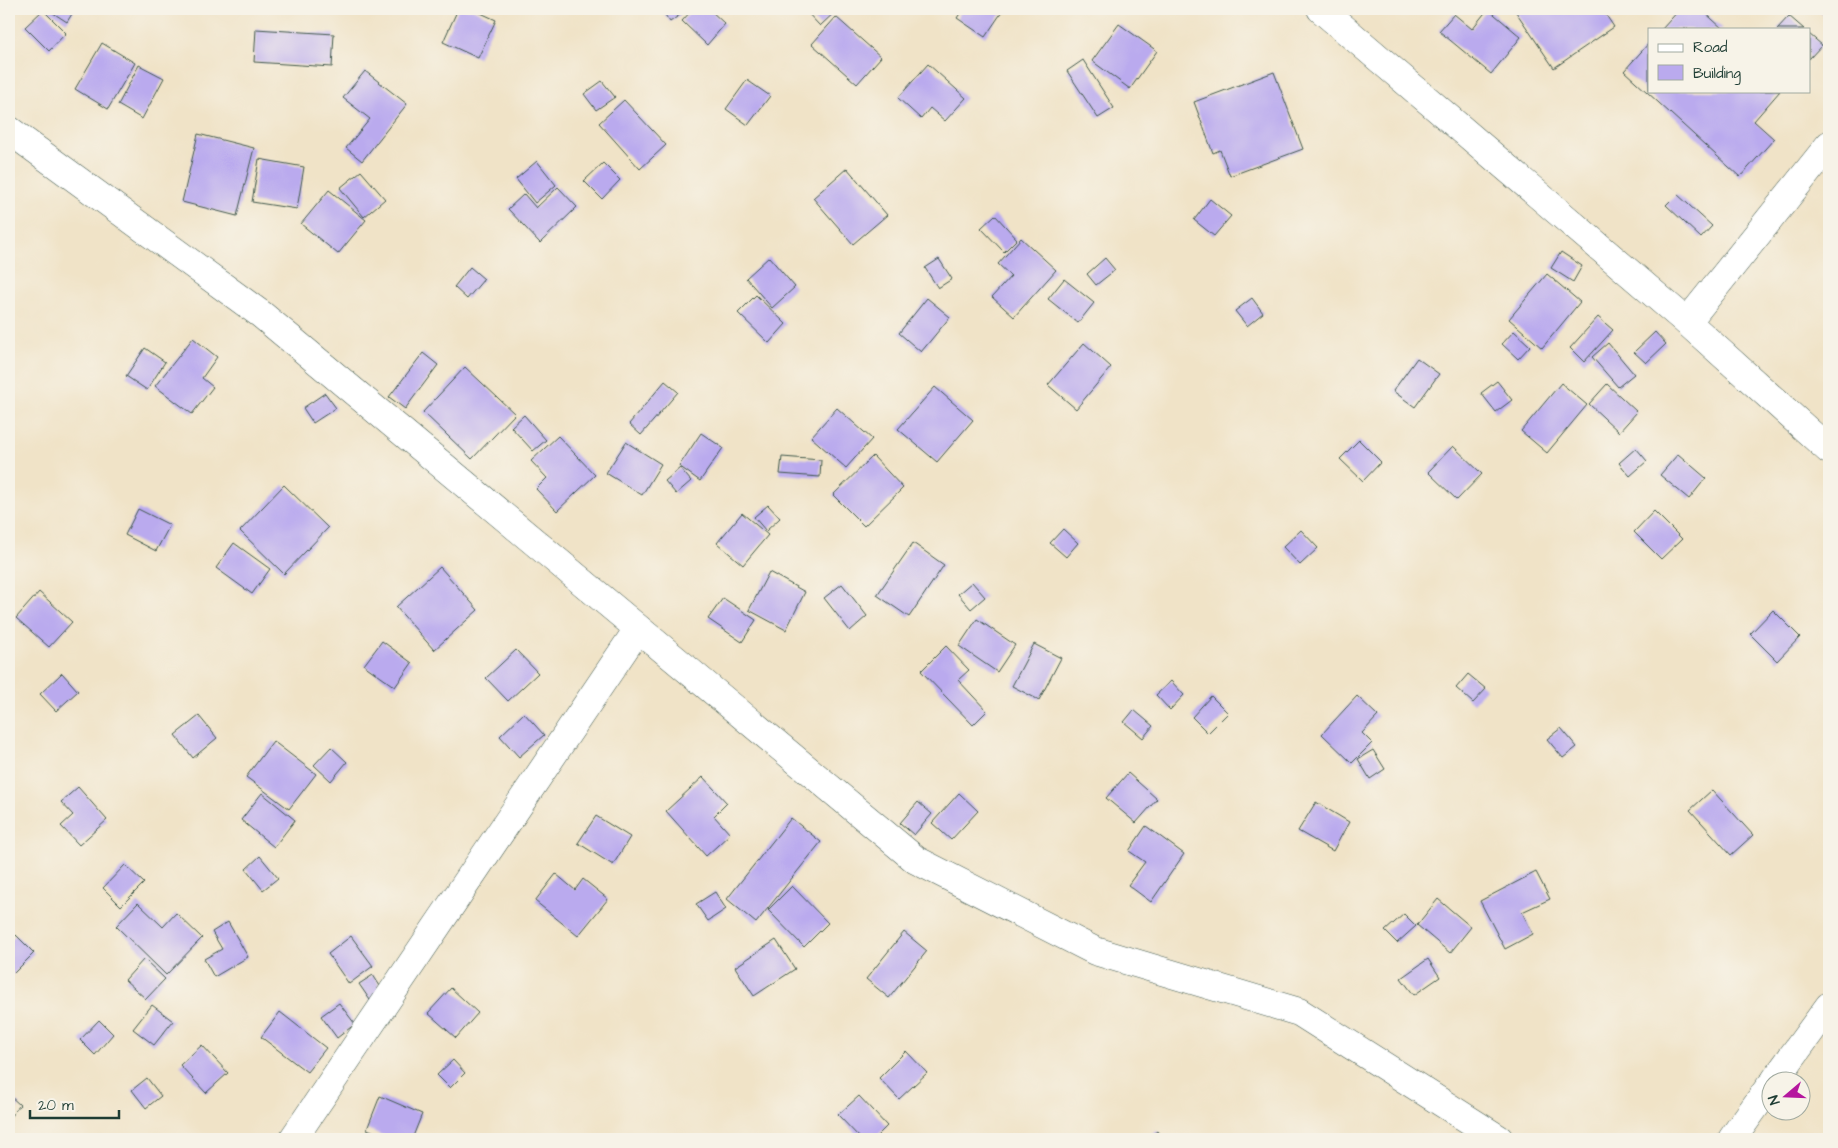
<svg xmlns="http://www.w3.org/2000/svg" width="1838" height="1148" font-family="'Architects Daughter',sans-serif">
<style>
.building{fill:#baaaee}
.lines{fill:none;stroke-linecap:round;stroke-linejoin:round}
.minor-casing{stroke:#3e564a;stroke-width:29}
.minor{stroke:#fff;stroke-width:28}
</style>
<rect width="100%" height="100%" fill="#f7f3e8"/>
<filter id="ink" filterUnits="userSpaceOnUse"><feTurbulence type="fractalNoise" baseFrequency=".02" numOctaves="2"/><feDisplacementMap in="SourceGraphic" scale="10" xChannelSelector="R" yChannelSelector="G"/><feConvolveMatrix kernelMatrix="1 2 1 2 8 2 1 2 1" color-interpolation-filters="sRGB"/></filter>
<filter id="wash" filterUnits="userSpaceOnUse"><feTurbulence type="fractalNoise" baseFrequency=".0096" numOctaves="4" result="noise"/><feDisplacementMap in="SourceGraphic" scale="20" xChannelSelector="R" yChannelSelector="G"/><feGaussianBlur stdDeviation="1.12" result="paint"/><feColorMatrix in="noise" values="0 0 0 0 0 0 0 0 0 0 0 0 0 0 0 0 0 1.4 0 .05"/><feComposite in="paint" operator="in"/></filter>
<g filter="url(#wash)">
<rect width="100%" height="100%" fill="#f0e3c7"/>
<g id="blocks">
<g class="building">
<path d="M47,9H75L67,22Z"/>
<path d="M458,9H472L496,20L478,58L443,42Z"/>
<path d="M661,9H688L670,22Z"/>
<path d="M693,9H709L725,24L707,45L682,21Z"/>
<path d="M804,9H838L820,26Z"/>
<path d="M963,9H1004L985,37L957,18Z"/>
<path d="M1488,9L1521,37L1491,74L1439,31L1454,14L1472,29Z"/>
<path d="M1514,9H1602L1614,27L1554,68Z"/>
<path d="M1680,9H1701L1723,29H1662Z"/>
<path d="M1817,9H1829V20Z"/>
<path d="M43,10L66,33L49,51L25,27Z"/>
<path d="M1789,16L1804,29H1777Z"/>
<path d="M836,17L881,57L857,84L812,44Z"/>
<path d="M1119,24L1157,51L1130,89L1092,61Z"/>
<path d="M256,29L334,34L332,67L254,62Z"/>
<path d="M1809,34L1822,45L1809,59Z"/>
<path d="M102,43L135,63L108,109L75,89Z"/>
<path d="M1649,43V91H1780L1754,121L1774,139L1740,177L1624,71Z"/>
<path d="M1083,60L1114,108L1098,118L1067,71Z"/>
<path d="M928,64L966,98L945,121L930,108L921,119L898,98Z"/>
<path d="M139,65L164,78L142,119L118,105Z"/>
<path d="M365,71L407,104L362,161L346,148L370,119L343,98Z"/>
<path d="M1274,72L1303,149L1230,176L1220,150L1213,153L1194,102Z"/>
<path d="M747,80L770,96L748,125L726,109Z"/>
<path d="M602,81L615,97L596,110L584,94Z"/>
<path d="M624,100L666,145L640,169L599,123Z"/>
<path d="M198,134L254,148L237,216L182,202Z"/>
<path d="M259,159L304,167L297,209L252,202Z"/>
<path d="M537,161L556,185L535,203L516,179Z"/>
<path d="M603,163L620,180L602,199L584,181Z"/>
<path d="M847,168L887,215L853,244L813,198Z"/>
<path d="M361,171L385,199L364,217L340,188Z"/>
<path d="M558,187L577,207L540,243L508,209L524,194L536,208Z"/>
<path d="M329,190L366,220L338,254L301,224Z"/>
<path d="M1677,194L1712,226L1701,238L1666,205Z"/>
<path d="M1210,199L1231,216L1214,236L1194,220Z"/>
<path d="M995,215L1017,239L1004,252L981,228Z"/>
<path d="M1021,238L1056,270L1014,317L992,297L1011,276L998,264Z"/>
<path d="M1561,252L1582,266L1573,282L1551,268Z"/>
<path d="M769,257L795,287L772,308L746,278Z"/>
<path d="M1105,258L1115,270L1096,285L1087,274Z"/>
<path d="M939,259L952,279L938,288L925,268Z"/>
<path d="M470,267L484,279L467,299L454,287Z"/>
<path d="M1547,274L1580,302L1542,348L1509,319Z"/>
<path d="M1064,279L1094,303L1078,323L1048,299Z"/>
<path d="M756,295L786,324L769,343L738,313Z"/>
<path d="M927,298L950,317L921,352L899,333Z"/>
<path d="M1252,298L1263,313L1247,326L1235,311Z"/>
<path d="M1598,317L1613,330L1584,362L1570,348Z"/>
<path d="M1514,331L1530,346L1518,359L1502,344Z"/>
<path d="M1655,332L1666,344L1646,363L1634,352Z"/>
<path d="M193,338L217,357L202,378L213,387L192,414L155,386Z"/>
<path d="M1084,343L1111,367L1076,409L1048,385Z"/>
<path d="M1608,343L1634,374L1618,387L1592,357Z"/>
<path d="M145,348L165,362L147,390L126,376Z"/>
<path d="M423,353L438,365L405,409L389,397Z"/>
<path d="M1417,358L1439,374L1415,407L1393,391Z"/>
<path d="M465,367L515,414L472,459L423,412Z"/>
<path d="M665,381L678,392L641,435L629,424Z"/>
<path d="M1497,381L1512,400L1496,412L1481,393Z"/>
<path d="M1561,383L1587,405L1547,453L1521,431Z"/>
<path d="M1607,384L1637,412L1619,432L1589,404Z"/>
<path d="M935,387L973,420L937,462L898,429Z"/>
<path d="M325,393L336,408L313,423L303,408Z"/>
<path d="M837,408L872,439L846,468L811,437Z"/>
<path d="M524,415L546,440L533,451L511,427Z"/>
<path d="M701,433L723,448L700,481L679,466Z"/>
<path d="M558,436L595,475L557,511L536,489L547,478L531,461Z"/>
<path d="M1359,440L1381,462L1363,481L1340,459Z"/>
<path d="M626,442L661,464L642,495L606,473Z"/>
<path d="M1453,446L1482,474L1457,500L1428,472Z"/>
<path d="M1636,448L1647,461L1630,476L1619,463Z"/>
<path d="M1678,454L1706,478L1689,499L1660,475Z"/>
<path d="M873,456L903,488L864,526L833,495Z"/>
<path d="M782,457L821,460L820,477L780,474Z"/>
<path d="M680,468L691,481L676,494L665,481Z"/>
<path d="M284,485L328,528L284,574L240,531Z"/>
<path d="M768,505L780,518L766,531L754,517Z"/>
<path d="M138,509L170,525L156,551L125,535Z"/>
<path d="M1654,511L1682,539L1661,559L1634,532Z"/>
<path d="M742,513L768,535L743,565L717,543Z"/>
<path d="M1063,529L1078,543L1066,557L1050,543Z"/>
<path d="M1301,530L1318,548L1300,565L1283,547Z"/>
<path d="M234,543L270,569L252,594L216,568Z"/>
<path d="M913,543L944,565L909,617L877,595Z"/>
<path d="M440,567L478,610L434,650L396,607Z"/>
<path d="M769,572L805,592L786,630L749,610Z"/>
<path d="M972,582L985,597L971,609L958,594Z"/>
<path d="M842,584L867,616L850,631L824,598Z"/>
<path d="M39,592L72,622L49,647L16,618Z"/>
<path d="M723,598L756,620L742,642L708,619Z"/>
<path d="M1773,610L1800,637L1777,661L1750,634Z"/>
<path d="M977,619L1015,645L997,672L959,646Z"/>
<path d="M382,641L412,663L395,687L364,665Z"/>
<path d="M1034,644L1061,658L1039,700L1012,686Z"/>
<path d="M946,646L969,670L958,680L987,711L973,725L921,671Z"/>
<path d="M516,650L538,673L508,701L486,678Z"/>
<path d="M62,673L78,691L56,711L40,694Z"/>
<path d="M1468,674L1486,689L1473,703L1456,688Z"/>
<path d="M1171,681L1184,695L1170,710L1156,695Z"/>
<path d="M1211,696L1228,713L1208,733L1192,717Z"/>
<path d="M1357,696L1378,716L1362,733L1372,743L1352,763L1322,734Z"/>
<path d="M1134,710L1153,726L1143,738L1124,722Z"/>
<path d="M524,713L544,735L519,757L500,736Z"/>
<path d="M199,716L217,738L193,758L175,735Z"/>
<path d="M1561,728L1577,747L1563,758L1547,739Z"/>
<path d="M273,741L316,774L289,809L246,777Z"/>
<path d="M331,747L347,762L331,781L314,765Z"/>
<path d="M1373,750L1385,769L1370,779L1358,759Z"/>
<path d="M1128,773L1157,799L1136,823L1106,798Z"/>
<path d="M703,777L727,803L714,816L730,834L706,856L666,811Z"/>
<path d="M78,787L107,820L79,845L61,826L73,815L61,802Z"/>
<path d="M1712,790L1753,835L1731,855L1690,810Z"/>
<path d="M262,793L295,820L274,847L241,820Z"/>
<path d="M959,793L978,811L951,840L932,823Z"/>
<path d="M918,802L932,814L914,835L900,823Z"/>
<path d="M1316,802L1349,822L1333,851L1298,831Z"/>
<path d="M596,816L630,837L613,865L578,843Z"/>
<path d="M791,818L821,842L756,923L727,899Z"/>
<path d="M1146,826L1184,854L1151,902L1128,885L1145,862L1129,851Z"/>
<path d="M260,856L278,878L263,890L246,869Z"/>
<path d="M125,865L144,883L121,906L103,888Z"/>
<path d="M1536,872L1550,899L1522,912L1533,934L1505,949L1480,901Z"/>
<path d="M556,874L575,890L583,879L608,899L578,936L535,901Z"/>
<path d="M792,886L828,923L804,947L768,910Z"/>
<path d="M715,892L726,909L708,921L696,904Z"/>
<path d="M1438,899L1471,927L1450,953L1417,925Z"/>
<path d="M138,903L163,927L176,913L202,938L166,975L116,926Z"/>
<path d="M1404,914L1416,926L1397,943L1385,931Z"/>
<path d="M228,922L248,957L214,977L204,959L222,949L212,932Z"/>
<path d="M904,932L927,951L889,998L866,979Z"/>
<path d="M16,935L34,953L9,978V942Z"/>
<path d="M351,936L373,966L349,984L328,954Z"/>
<path d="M776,940L795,969L754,996L735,967Z"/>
<path d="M144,959L165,979L146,999L125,980Z"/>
<path d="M1428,959L1440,977L1414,995L1401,978Z"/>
<path d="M373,975L387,997L374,1006L359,984Z"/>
<path d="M451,988L478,1013L456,1038L428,1013Z"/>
<path d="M339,1003L355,1024L337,1038L321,1016Z"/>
<path d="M152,1005L173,1021L154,1045L133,1029Z"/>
<path d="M280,1012L326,1048L307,1072L261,1037Z"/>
<path d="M99,1020L113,1034L95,1055L80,1040Z"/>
<path d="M202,1045L228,1073L206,1093L180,1065Z"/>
<path d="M906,1051L927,1073L899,1099L879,1078Z"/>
<path d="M453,1060L465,1073L450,1088L437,1075Z"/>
<path d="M147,1078L161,1096L146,1108L132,1090Z"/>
<path d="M9,1095L20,1105L9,1118Z"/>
<path d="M380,1096L422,1114L412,1139H392L367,1129Z"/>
<path d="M859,1096L887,1126L874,1139H861L838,1115Z"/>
<path d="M1157,1131L1163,1139H1147Z"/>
</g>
</g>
</g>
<g filter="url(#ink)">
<use href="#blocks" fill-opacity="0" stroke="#3e564a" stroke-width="1"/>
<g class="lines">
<g class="minor-casing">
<g id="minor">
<path d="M1321,9L1687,322L1829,450"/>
<path d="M9,130L262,315L916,860L1095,951L1299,1012L1499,1139"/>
<path d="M1687,322L1829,145"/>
<path d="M1775,1080L1829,1006"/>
<path d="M293,1139L638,629"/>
<path d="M1732,1139L1770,1086"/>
</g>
</g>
<use href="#minor" class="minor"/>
</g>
</g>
<rect width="1838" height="1148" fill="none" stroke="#f7f3e8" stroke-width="30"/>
<rect x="1648" y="28" width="162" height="65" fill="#f7f3e8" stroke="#a1aaa0"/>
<rect x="1658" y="44" width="25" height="8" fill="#ffffff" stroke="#a1aaa0"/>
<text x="1693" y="52" font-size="15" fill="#1f3d34">Road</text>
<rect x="1658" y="65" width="25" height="15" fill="#baaaee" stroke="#a1aaa0"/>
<text x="1693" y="78" font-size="15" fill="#1f3d34">Building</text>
<g transform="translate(1786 1096) rotate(251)"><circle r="24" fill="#f7f3e8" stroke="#a1aaa0"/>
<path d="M0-4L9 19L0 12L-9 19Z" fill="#b5179e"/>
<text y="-8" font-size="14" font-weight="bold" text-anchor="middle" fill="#1f3d34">N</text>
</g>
<path d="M30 1110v8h89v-8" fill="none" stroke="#1f3d34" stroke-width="2.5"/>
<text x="38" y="1110" font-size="15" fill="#1f3d34" stroke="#f7f3e8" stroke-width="4" paint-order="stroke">20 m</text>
</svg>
